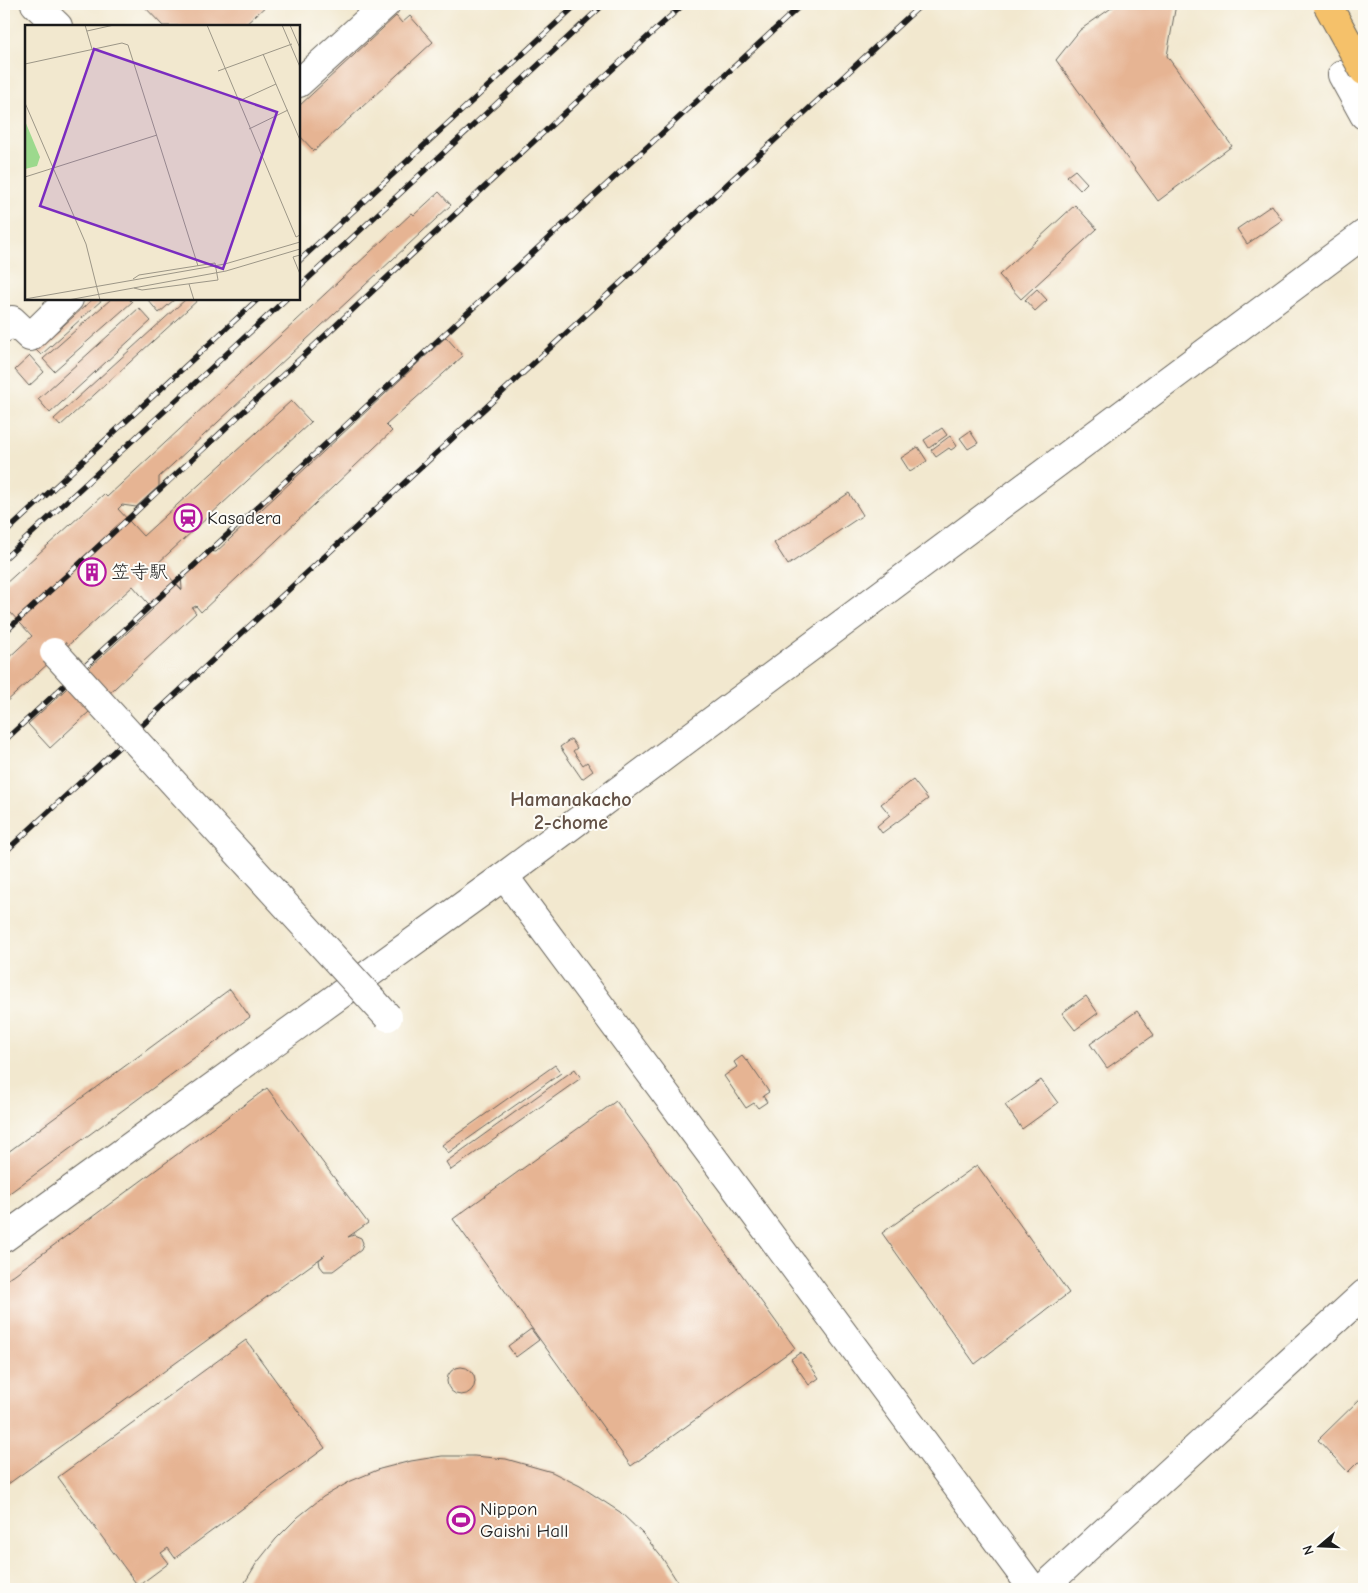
<svg xmlns="http://www.w3.org/2000/svg" width="1368" height="1593" font-family="'Comic Neue','Klee One',sans-serif">
<style>
.building{fill:#e6b493}
.lines{fill:none;stroke-linecap:round;stroke-linejoin:round}
.minor-casing{stroke:#67635b;stroke-width:30}
.minor{stroke:#fff;stroke-width:28}
.rail-casing{stroke:#1c1c1c;stroke-width:5.5}
.rail{stroke:#fdfcf7;stroke-width:4;stroke-dasharray:11;stroke-linecap:butt}
.minor-bridge-casing{stroke:#67635b;stroke-width:30;stroke-linecap:butt}
.major-bridge-casing{stroke:#67635b;stroke-width:30;stroke-linecap:butt}
.minor-bridge{stroke:#fff;stroke-width:28}
.major-bridge{stroke:#f5c16b;stroke-width:28}
.labels{text-anchor:middle;dominant-baseline:central;stroke-width:4;stroke-linejoin:round;paint-order:stroke}
.poi-label{font-size:19px;fill:#1c1c1c;stroke:#fdfcf7;text-anchor:start}
.neighbourhood-label{font-size:20px;font-weight:bold;fill:#635146;stroke:#fdfcf7}
.inset-road{fill:none;stroke:#9c9687;stroke-width:1}
.view{fill:#7b2cbf;fill-opacity:0.15;stroke:#7b2cbf;stroke-width:2.5}
.inset-edge{fill:none;stroke:#1c1c1c;stroke-width:2.5}
</style>
<rect width="100%" height="100%" fill="#fdfcf7"/>
<filter id="ink" filterUnits="userSpaceOnUse"><feTurbulence type="fractalNoise" baseFrequency=".02" numOctaves="2"/><feDisplacementMap in="SourceGraphic" scale="10" xChannelSelector="R" yChannelSelector="G"/><feConvolveMatrix kernelMatrix="1 2 1 2 8 2 1 2 1" color-interpolation-filters="sRGB"/></filter>
<filter id="wash" filterUnits="userSpaceOnUse"><feTurbulence type="fractalNoise" baseFrequency=".0096" numOctaves="4" result="noise"/><feDisplacementMap in="SourceGraphic" scale="20" xChannelSelector="R" yChannelSelector="G"/><feGaussianBlur stdDeviation="1.12" result="paint"/><feColorMatrix in="noise" values="0 0 0 0 0 0 0 0 0 0 0 0 0 0 0 0 0 1.4 0 .05"/><feComposite in="paint" operator="in"/></filter>
<g filter="url(#wash)">
<rect width="100%" height="100%" fill="#f2e8cf"/>
<g id="blocks">
<g class="building">
<path d="M142,4H268L244,26H163Z"/>
<path d="M1117,4H1176L1167,56L1232,146L1158,201L1056,60L1080,30Z"/>
<path d="M396,16L402,23L410,16L433,42L314,151L299,135V106Z"/>
<path d="M1075,170L1087,183L1080,190L1067,176Z"/>
<path d="M439,192L451,205L159,477V486L136,507L122,505L118,509L143,536L291,401L311,422L157,564L182,590L181,575L207,551L216,552L446,337L463,356L386,425L392,431L201,612L196,606L192,608L196,613L50,748L28,724L153,609L133,586L4,704V662L32,636L9,611L4,616V585L104,494L107,497L412,213L414,215Z"/>
<path d="M1075,205L1097,229L1021,299L999,275Z"/>
<path d="M1272,205L1282,220L1247,244L1237,229Z"/>
<path d="M1037,289L1047,300L1035,311L1025,300Z"/>
<path d="M93,299H103L41,355L36,350Z"/>
<path d="M111,299H129L132,302L54,371L43,359Z"/>
<path d="M149,299H175L159,313L148,300Z"/>
<path d="M186,299H199L60,426L54,419Z"/>
<path d="M139,308L151,321L50,413L38,399Z"/>
<path d="M30,356L44,372L29,386L15,370Z"/>
<path d="M942,428L947,435L929,448L924,440Z"/>
<path d="M970,431L978,443L968,449L960,438Z"/>
<path d="M950,436L957,446L951,450L949,448L936,457L931,450Z"/>
<path d="M918,447L927,461L910,472L901,458Z"/>
<path d="M849,493L863,515L788,565L774,543Z"/>
<path d="M571,739L577,748L573,751L583,765L587,762L593,771L582,779L560,747Z"/>
<path d="M913,780L928,799L882,833L877,826L890,815L881,804Z"/>
<path d="M230,989L250,1017L4,1197V1155Z"/>
<path d="M1086,996L1098,1013L1075,1030L1062,1013Z"/>
<path d="M1137,1011L1154,1035L1107,1068L1090,1044Z"/>
<path d="M742,1056L746,1061L747,1060L769,1092L763,1096L767,1102L758,1108L754,1103L746,1108L724,1076L737,1067L734,1062Z"/>
<path d="M555,1065L561,1073L448,1153L442,1145Z"/>
<path d="M575,1069L581,1078L451,1170L446,1162Z"/>
<path d="M1041,1080L1058,1103L1022,1129L1005,1105Z"/>
<path d="M267,1088L368,1223L348,1237L354,1235L361,1238L363,1243L361,1250L333,1271H324L320,1266L319,1260L325,1255L4,1487V1282Z"/>
<path d="M616,1101L795,1348L631,1466L453,1219Z"/>
<path d="M977,1165L1069,1293L975,1364L882,1233Z"/>
<path d="M531,1329L539,1340L516,1357L508,1346Z"/>
<path d="M246,1340L325,1448L175,1558L168,1548L161,1553L169,1563L138,1586L58,1477Z"/>
<path d="M801,1352L819,1378L809,1385L791,1359Z"/>
<circle cx="461" cy="1381" r="14"/>
<path d="M1364,1395V1463L1358,1462L1348,1472L1318,1440Z"/>
<path d="M442,1456H474L506,1459L552,1472L580,1486L620,1512L643,1534L663,1559L682,1589H241L256,1564L276,1539L298,1517L323,1497L351,1481L380,1469L411,1461Z"/>
</g>
</g>
</g>
<g filter="url(#ink)">
<use href="#blocks" fill-opacity="0" stroke="#67635b" stroke-width="1"/>
<g class="lines">
<g class="minor-casing">
<g id="minor">
<path d="M35,4L58,26"/>
<path d="M1364,64L1342,75L1364,115"/>
<path d="M299,83L386,4"/>
<path d="M4,328L12,320L30,337L69,299"/>
<path d="M504,876L1033,1589"/>
<path d="M4,1238L504,876L1364,234"/>
<path d="M1042,1589L1364,1294"/>
</g>
</g>
<use href="#minor" class="minor"/>
<g class="rail-casing">
<g id="rail">
<path d="M299,261L577,4"/>
<path d="M299,287L604,4"/>
<path d="M4,534L258,299"/>
<path d="M4,559L286,299"/>
<path d="M4,633C232,425 455,211 684,4"/>
<path d="M4,741L802,4"/>
<path d="M4,853L922,4"/>
</g>
</g>
<use href="#rail" class="rail"/>
<g class="minor-bridge-casing">
<path id="minor-bridge" d="M54,652L388,1017"/>
</g>
<g class="major-bridge-casing">
<path id="major-bridge" d="M1327,4L1364,71"/>
</g>
<use href="#minor-bridge" class="minor-bridge"/>
<use href="#major-bridge" class="major-bridge"/>
</g>
</g>
<defs>
<g id="station-ring" transform="scale(1.4375)"><circle r="9.5" fill="#fdfcf7" stroke="#b5179e" stroke-width="1.5"/><path d="M-3-6H3Q5-6 5-4V2Q5 4 3 4L4.5 6H3L1.5 4h-3L-3 6H-4.5L-3 4Q-5 4-5 2V-4Q-5-6-3-6ZM-3.5-4v3h7v-3ZM-3.5 1v1.5H-2V1ZM2 1v1.5H3.5V1Z" fill="#b5179e"/></g>
<g id="building-ring" transform="scale(1.4375)"><circle r="9.5" fill="#fdfcf7" stroke="#b5179e" stroke-width="1.5"/><path d="M-4-6H4V6H1V3H-1V6H-4ZM-2.5-4.3h1.7v1.8h-1.7ZM.8-4.3h1.7v1.8H.8ZM-2.5-1h1.7V.8h-1.7ZM.8-1h1.7V.8H.8Z" fill="#b5179e"/></g>
<g id="stadium-ring" transform="scale(1.4375)"><circle r="9.5" fill="#fdfcf7" stroke="#b5179e" stroke-width="1.5"/><path d="M0-5a6.5 5 0 1 0 0 10a6.5 5 0 1 0 0-10ZM-3.5-1.8h7v3.6h-7Z" fill="#b5179e"/></g>
</defs>
<g fill-rule="evenodd">
<use href="#station-ring" x="188" y="518"/>
<use href="#building-ring" x="92" y="572"/>
<use href="#stadium-ring" x="461" y="1520"/>
</g>
<g class="labels">
<g class="poi-label">
<text x="207" y="518">Kasadera</text>
<text x="111" y="572">笠寺駅</text>
<text x="480" y="1509">Nippon<tspan x="480" dy="22">Gaishi Hall</tspan></text>
</g>
<g class="neighbourhood-label">
<text x="571" y="799">Hamanakacho<tspan x="571" dy="23">2-chome</tspan></text>
</g>
</g>
<g transform="translate(25 25)">
<rect width="275" height="275" fill="#f2e8cf"/>
<path d="M0,96L15,132L12,141L0,144Z" fill="#9cd98d"/>
<path class="inset-road" d="M60,0L67,24M182,0L271,212L275,210M257,0L275,42M265,0L275,23M62,6L89,0M238,29L275,115M0,39L97,18L103,20L173,241M193,46L267,19M214,76L251,59M0,78L61,219L75,275M224,104L263,85M0,152L132,110M275,230L268,232L275,249M108,254L114,250L190,238L193,255L117,265L109,263M164,259L169,275M0,274L200,239L275,217M43,275L201,246L275,224"/>
<path class="view" d="M69,24L252,87L198,244L15,181Z"/>
<rect width="275" height="275" class="inset-edge"/>
</g>
<rect width="1368" height="1593" fill="none" stroke="#fdfcf7" stroke-width="20"/>
<g transform="translate(1320 1546) rotate(251)" stroke="#fdfcf7" stroke-width="4" paint-order="stroke">
<path d="M0-4L9 19L0 12L-9 19Z" fill="#1c1c1c"/>
<text y="-8" font-size="14" font-weight="bold" text-anchor="middle" fill="#1c1c1c">N</text>
</g>
</svg>
